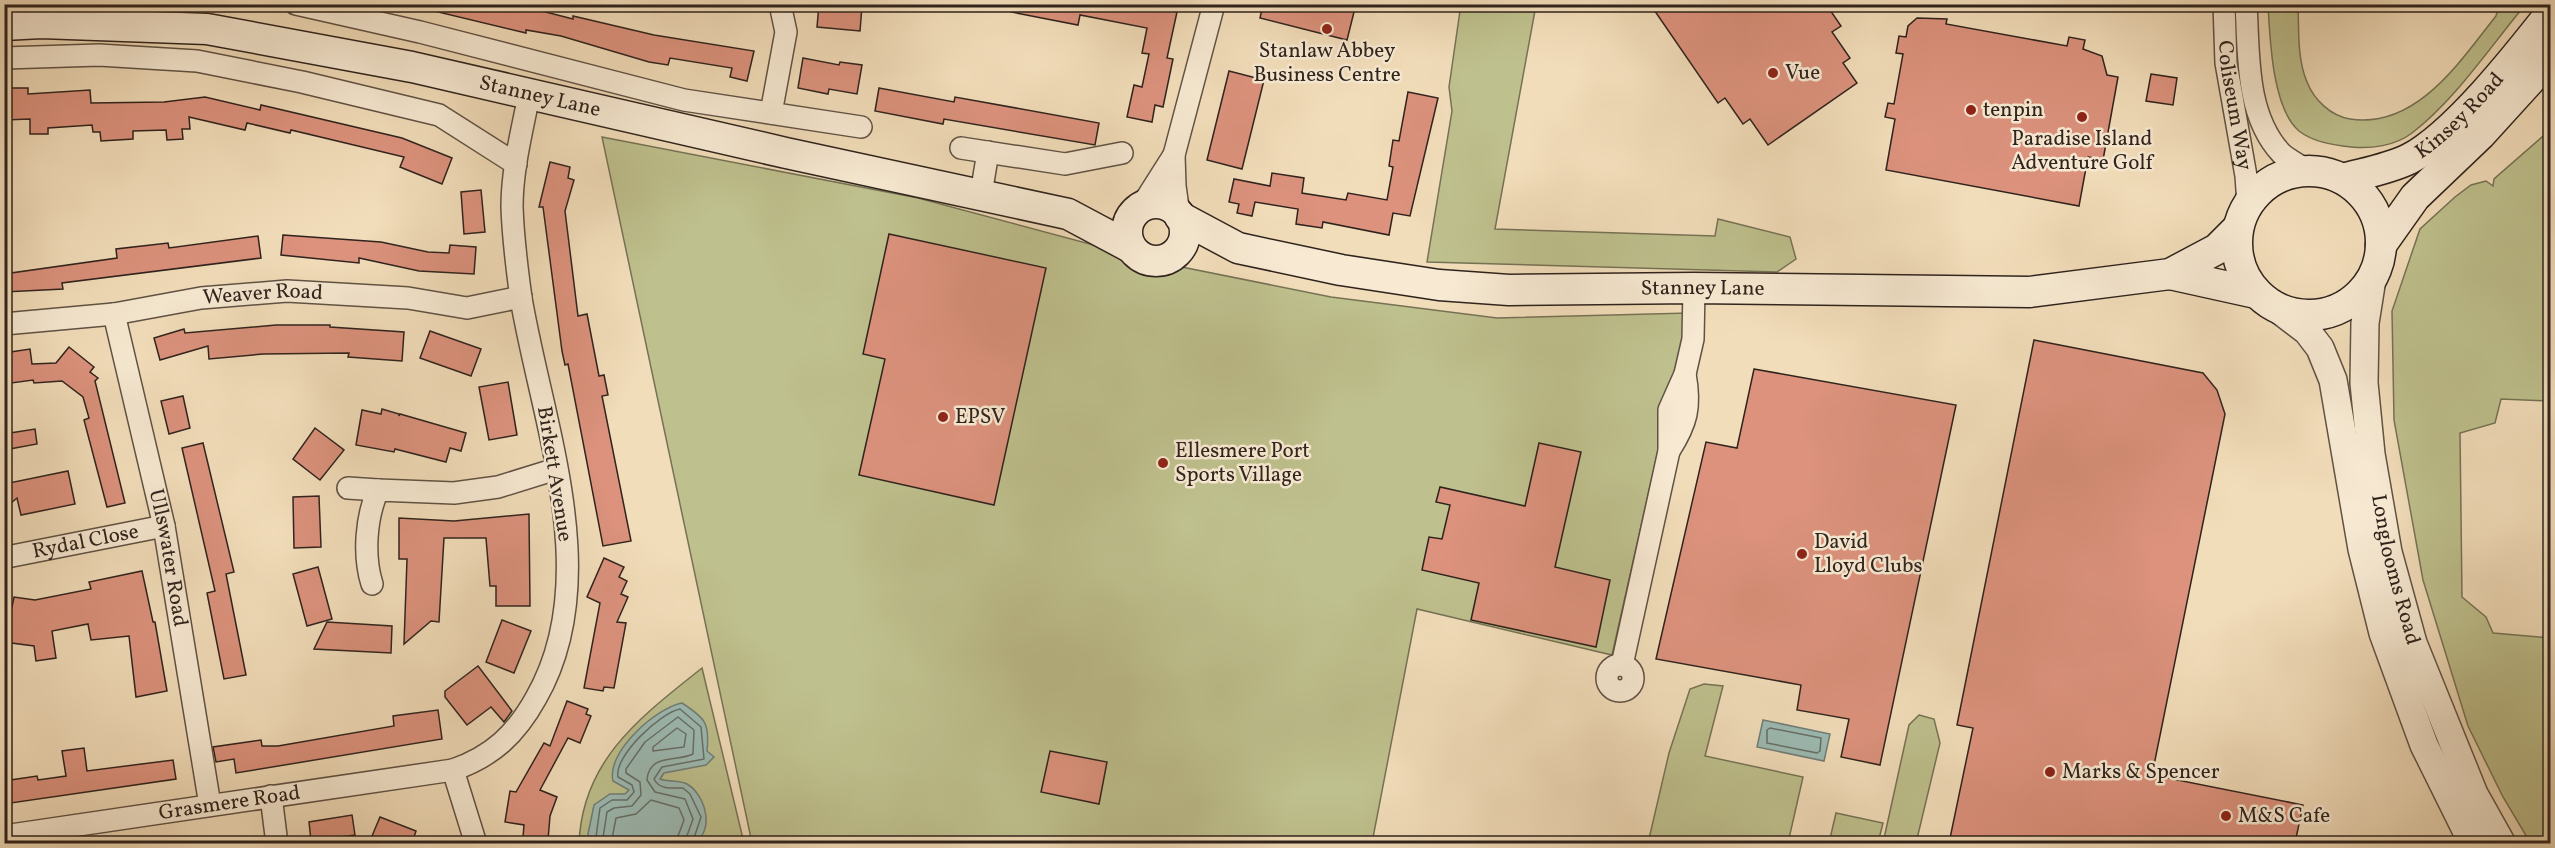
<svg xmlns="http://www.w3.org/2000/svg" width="2555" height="848" font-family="Vollkorn,serif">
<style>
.green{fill:#bec08d;stroke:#767255;stroke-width:1.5}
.water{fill:#9cbbb4;stroke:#707e78;stroke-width:1.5}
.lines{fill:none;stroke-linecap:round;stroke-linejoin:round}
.shore{stroke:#666f68;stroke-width:1.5}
.building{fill:#dc927d;stroke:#2f231d;stroke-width:1.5}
.minor-casing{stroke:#605244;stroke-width:24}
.tertiary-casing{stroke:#605244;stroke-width:30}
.secondary-casing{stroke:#2f231d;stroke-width:33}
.minor{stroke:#f7e9d2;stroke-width:21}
.tertiary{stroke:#f7e9d2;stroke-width:27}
.secondary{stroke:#f7e9d2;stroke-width:30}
.poi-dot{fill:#8f2418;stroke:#f7e9d2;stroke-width:2}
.labels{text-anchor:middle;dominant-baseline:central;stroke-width:5;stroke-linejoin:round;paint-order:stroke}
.poi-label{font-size:21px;fill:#2f231d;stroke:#f7e9d2;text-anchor:start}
.street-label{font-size:21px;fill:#2f231d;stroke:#f7e9d2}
</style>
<rect width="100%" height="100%" fill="#f2ddba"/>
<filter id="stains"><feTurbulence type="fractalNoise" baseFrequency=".00333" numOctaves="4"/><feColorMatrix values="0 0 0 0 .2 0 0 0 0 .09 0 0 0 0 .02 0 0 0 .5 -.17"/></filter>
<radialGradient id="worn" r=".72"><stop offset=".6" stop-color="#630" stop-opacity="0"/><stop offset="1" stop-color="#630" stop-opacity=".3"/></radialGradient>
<g class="green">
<path d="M1461,4L1536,5L1495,229L1715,236L1718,219L1790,237L1796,259L1777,272L1427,262L1452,111L1449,87Z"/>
<path d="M2268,5H2298C2299,29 2297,59 2307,82C2314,100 2331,116 2350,119C2417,129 2460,61 2496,16L2499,5H2520L2521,10C2488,50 2453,102 2412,133C2395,146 2371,149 2351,147C2333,145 2313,142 2299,131C2272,108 2270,38 2268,5Z"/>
<path d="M2550,130V401L2501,399L2495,423L2460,433L2462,597L2486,617L2493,633L2550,638V843L2531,844L2503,797L2468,726L2423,580L2394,420L2392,311L2420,229L2455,197L2471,185L2486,181L2493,186L2494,179Z"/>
<path d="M602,137L918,198L1157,262L1331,297L1497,318L1689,313L1612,655L1417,609L1372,843H752Z"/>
<path d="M702,668L744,843L579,844C582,759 642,716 702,668Z"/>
<path d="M1704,684L1723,686L1705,756L1803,777L1788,843H1648L1669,753L1690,689Z"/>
<path d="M1919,715L1934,719L1940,743L1916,843H1883L1909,725Z"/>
<path d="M1836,813L1883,823L1878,843H1829Z"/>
</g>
<g class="water">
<path d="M682,703C705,718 710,723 707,751L714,757L706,765L664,773L660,779C668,782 680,780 687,784C706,795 716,833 692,844L589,843L588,834L594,805L610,794H625L629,790L613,781C606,752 656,708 682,703Z"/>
<path d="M1763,720L1830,734L1824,761L1757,747Z"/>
</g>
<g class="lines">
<g class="shore">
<path d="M677,728L686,734L684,747L653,751V747Z"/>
<path d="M1770,728L1821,738L1820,751L1817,753L1767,743V730Z"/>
<path d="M595,844L600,808L612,800H627L634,792L632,785L618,777C614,756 660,713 680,709L701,727L704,759L662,767L654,779C659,790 673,788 683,788L690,794L701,817L692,844"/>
<path d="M602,844L607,812L614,808L632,806L641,795L640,782L626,773V769L645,742L678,717L694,730L693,754C677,762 649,753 647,780L655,792L685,799L693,819L684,844"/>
<path d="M611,844L616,818L636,814L651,800L679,808L684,820L675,844"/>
</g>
</g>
<g class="building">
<path d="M435,4H531L530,8L573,19V16L654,35L754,51L747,81L730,77L732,68L670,58L668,65L649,62L561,36L526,30V33L434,11Z"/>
<path d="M819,4L862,6L860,31L817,27Z"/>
<path d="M1012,4H1142L1177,12L1167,58L1173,59L1163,107L1155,105L1152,122L1127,117L1134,85L1142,87L1149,54L1142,53L1147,28L1080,15L1078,25L1011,12Z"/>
<path d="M1263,4H1356L1347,40L1260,18Z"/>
<path d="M1650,4H1826L1841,26L1832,32L1850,58L1843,63L1857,83L1768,145L1750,119L1743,124L1725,98L1718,103Z"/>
<path d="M1917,18L1947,19L1946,24L2067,46L2069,37L2085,40L2083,49L2102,56L2107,75L2118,77L2103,160L2088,157L2079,206L1886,170L1895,119L1885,117L1888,103L1894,104L1903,54L1896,53L1899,36L1906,37L1908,26Z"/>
<path d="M803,58L839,65L840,62L862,65L857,94L829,89L828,94L798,88Z"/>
<path d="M1229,71L1264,80L1242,169L1207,160Z"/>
<path d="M2151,74L2177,78L2173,105L2146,101Z"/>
<path d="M4,88H28V94L90,90L91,103L164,102L205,97L260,110L261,105L402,138L452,158L442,184L400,167L404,157L291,130L290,133L247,123L245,130L189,117L190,129H182L183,139L167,140L166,130L133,131V139L101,141L100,132H93L92,125L48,128V134H30V119L4,120Z"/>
<path d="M879,88L954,102L955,97L1099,123L1095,145L944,119L943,124L875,111Z"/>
<path d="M1408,92L1438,98L1410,216L1393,213L1389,235L1323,222L1322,228L1296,224L1298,209L1255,202L1252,216L1237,213L1239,204L1229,202L1234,179L1270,186L1272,173L1304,178L1302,193L1346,200L1348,193L1387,200L1393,167L1389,166L1393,140L1399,141Z"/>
<path d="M550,162L570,167L568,178L574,180L565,211L578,316L587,314L599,376L604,375L608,395L602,396L631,541L603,546L568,364L565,365L562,351L543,207H539Z"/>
<path d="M481,190L485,232L464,234L461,192Z"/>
<path d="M889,234L1046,268L994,505L859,475L885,359L863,354Z"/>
<path d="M283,235L381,242L428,252L449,253L450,245L476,247L474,274L419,271L359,258V263L281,255Z"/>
<path d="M258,236L261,258L62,283L63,289L4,292V274L117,258L116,249L168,243L169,248Z"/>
<path d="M276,325H330V327L404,332L402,361L348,357L349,353L263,354L209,359L208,346L160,360L154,338L184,329L185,333Z"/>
<path d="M430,331L481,349L471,376L420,358Z"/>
<path d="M2034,340L2203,373L2217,390L2225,414L2152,775L2303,805L2295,843H1949L1973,728L1957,725Z"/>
<path d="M69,347L94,367L90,372L98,378L95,381L125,503L107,507L84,420L89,418L83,397L62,381L34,383L33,380L4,384V353L30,349L32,364L56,363Z"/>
<path d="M1754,369L1956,405L1880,765L1841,757L1849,719L1797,710L1801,685L1656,659L1706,442L1737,448Z"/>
<path d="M508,382L517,435L489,440L479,387Z"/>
<path d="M183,396L190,428L169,434L161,401Z"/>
<path d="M382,409L399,414V416L400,414L466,433L461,451L450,448L446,462L395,449L394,452L356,445L362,410L381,414Z"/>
<path d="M315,428L344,450L320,480L293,459Z"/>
<path d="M35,429L37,444L4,450V434Z"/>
<path d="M203,443L234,572L226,574L246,675L224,679L207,593L215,591L182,448Z"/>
<path d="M1539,443L1581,452L1555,567L1610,580L1596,647L1471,620L1479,583L1422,570L1429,537L1442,539L1450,505L1436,502L1440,487L1525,506Z"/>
<path d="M68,471L75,504L21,515L17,498L4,509V484Z"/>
<path d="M319,496L321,547L294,548L293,497Z"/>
<path d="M529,514L530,606H496V586H490L486,538H444L439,622L431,621L404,644L407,559H399V518L454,521Z"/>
<path d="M604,558L624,567L619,577L627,581L621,594L628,597L617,622L626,623L614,688L604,687L603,691L584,688L600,603L587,597Z"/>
<path d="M318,567L332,619L307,626L293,574Z"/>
<path d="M142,571L153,622H155L167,691L136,697L129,636L91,640L88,624L52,631L56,658L36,661L34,646L4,642V605L12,607L14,597L35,600L91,589L89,582Z"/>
<path d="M502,620L531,631L514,673L486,662Z"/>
<path d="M327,622L392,626L391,653L314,649Z"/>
<path d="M478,666L512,711L504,722L491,707L467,725L445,697V691Z"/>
<path d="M567,701L588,709L586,714L591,716L580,743L568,738L540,790L557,797L550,816L548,840L523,837L524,825L505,822L510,791L516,792L544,743L550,746Z"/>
<path d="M438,710L442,739L236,773L234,759L216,762L213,747L261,740L262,746H278L394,726L393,716Z"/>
<path d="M84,748L87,771L173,760L176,779L4,804V781L37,776L38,780L66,776L62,751Z"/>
<path d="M1050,751L1107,762L1099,804L1041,792Z"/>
<path d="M352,815L355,835L311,841L309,822Z"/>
<path d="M380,817L416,831L412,843H390L372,836Z"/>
</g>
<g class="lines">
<g class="minor-casing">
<g id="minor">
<path d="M40,4L41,23"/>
<path d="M296,4L420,32L684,100L861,127"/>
<path id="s1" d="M2224,4L2226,63L2246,176L2248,204"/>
<path d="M2246,4C2249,53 2245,114 2281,153C2288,160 2300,165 2308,171"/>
<path d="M4,58L99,55L197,61L302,82L439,115L516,164"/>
<path d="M771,113L786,32L780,4"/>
<path d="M961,148L1065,164L1122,153"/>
<path d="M981,194L988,152"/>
<path d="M1141,207L1174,155"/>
<path d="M1179,215L1175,186L1174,155L1214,4"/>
<path id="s2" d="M114,314L164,526L210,805"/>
<path id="s3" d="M4,324L114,314L201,298L287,291L408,298L467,308L521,297"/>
<path d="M1669,451C1687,423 1691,407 1685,374"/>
<path d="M348,488L378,490"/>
<path id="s4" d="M7,557L164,526"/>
<path d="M372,584C363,555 366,517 378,490L454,493L498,487L556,469"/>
<circle cx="1620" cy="678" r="13"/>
<path d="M1622,665L1669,451V410L1685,374L1693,339L1694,288"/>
<path d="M271,796L277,844"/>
<path id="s5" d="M4,836L453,770"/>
<path d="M476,844L453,770C493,756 516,734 536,698C605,578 542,423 521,298C517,269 513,236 512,207C512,169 522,131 529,95"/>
</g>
</g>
<g class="tertiary-casing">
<g id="tertiary">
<path id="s6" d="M2372,279L2365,323L2364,383L2371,454L2388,552L2413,643L2474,794L2502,844"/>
<path d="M2278,309L2307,331L2320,348L2333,380L2362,549L2383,633L2424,745L2473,844"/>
</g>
</g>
<g class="secondary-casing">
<g id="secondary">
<path id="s7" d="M4,25L41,23L207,29L412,67L786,153L1068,214L1130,247"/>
<circle cx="2309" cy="243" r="72"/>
<path id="s8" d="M2343,179C2365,173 2388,169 2409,159C2455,135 2517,56 2550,14"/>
<circle cx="1156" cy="232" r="29"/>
<path id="s9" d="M1180,217L1238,248L1341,270L1439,285L1509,290L1694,288L2030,292L2170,274L2217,249L2238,228"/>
<path d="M2381,245L2415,197L2481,134L2550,58"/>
<path d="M2170,274L2256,293"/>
</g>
</g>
<use href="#minor" class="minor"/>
<use href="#tertiary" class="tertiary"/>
<use href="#secondary" class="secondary"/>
</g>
<g class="poi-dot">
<circle cx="1327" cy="29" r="6"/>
<circle cx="1773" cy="73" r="6"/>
<circle cx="1971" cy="110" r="6"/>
<circle cx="2082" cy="117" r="6"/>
<circle cx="943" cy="417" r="6"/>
<circle cx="1163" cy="463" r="6"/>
<circle cx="1802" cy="554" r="6"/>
<circle cx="2050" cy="772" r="6"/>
<circle cx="2226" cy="816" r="6"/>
</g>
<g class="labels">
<g class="poi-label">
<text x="1327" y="51" text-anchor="middle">Stanlaw Abbey<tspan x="1327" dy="24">Business Centre</tspan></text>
<text x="1785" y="73">Vue</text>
<text x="1983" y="110">tenpin</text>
<text x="2082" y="139" text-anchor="middle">Paradise Island<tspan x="2082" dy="24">Adventure Golf</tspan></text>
<text x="955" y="417">EPSV</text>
<text x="1175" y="451">Ellesmere Port<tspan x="1175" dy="24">Sports Village</tspan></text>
<text x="1814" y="542">David<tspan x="1814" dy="24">Lloyd Clubs</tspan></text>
<text x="2062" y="772">Marks &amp; Spencer</text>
<text x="2238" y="816">M&amp;S Cafe</text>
</g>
<g class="street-label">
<text stroke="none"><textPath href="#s7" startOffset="543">Stanney Lane</textPath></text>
<text stroke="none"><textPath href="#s1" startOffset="102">Coliseum Way</textPath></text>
<text stroke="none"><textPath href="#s8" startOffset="136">Kinsey Road</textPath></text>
<text stroke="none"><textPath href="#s9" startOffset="534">Stanney Lane</textPath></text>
<text stroke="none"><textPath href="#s3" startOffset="261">Weaver Road</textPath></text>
<text transform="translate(554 474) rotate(81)">Birkett Avenue</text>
<text stroke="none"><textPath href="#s4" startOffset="80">Rydal Close</textPath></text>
<text stroke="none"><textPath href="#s2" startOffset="250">Ullswater Road</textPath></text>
<text stroke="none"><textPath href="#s6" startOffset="294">Longlooms Road</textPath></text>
<text stroke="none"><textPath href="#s5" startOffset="228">Grasmere Road</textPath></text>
</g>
</g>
<rect width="2555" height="848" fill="none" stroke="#f2ddba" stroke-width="24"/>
<rect x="6" y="6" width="2543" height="836" fill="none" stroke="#2f231d" stroke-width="3"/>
<rect x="12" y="12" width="2531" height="824" fill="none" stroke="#2f231d" stroke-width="1.5"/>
<rect width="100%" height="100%" filter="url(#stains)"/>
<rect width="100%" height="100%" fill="url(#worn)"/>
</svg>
